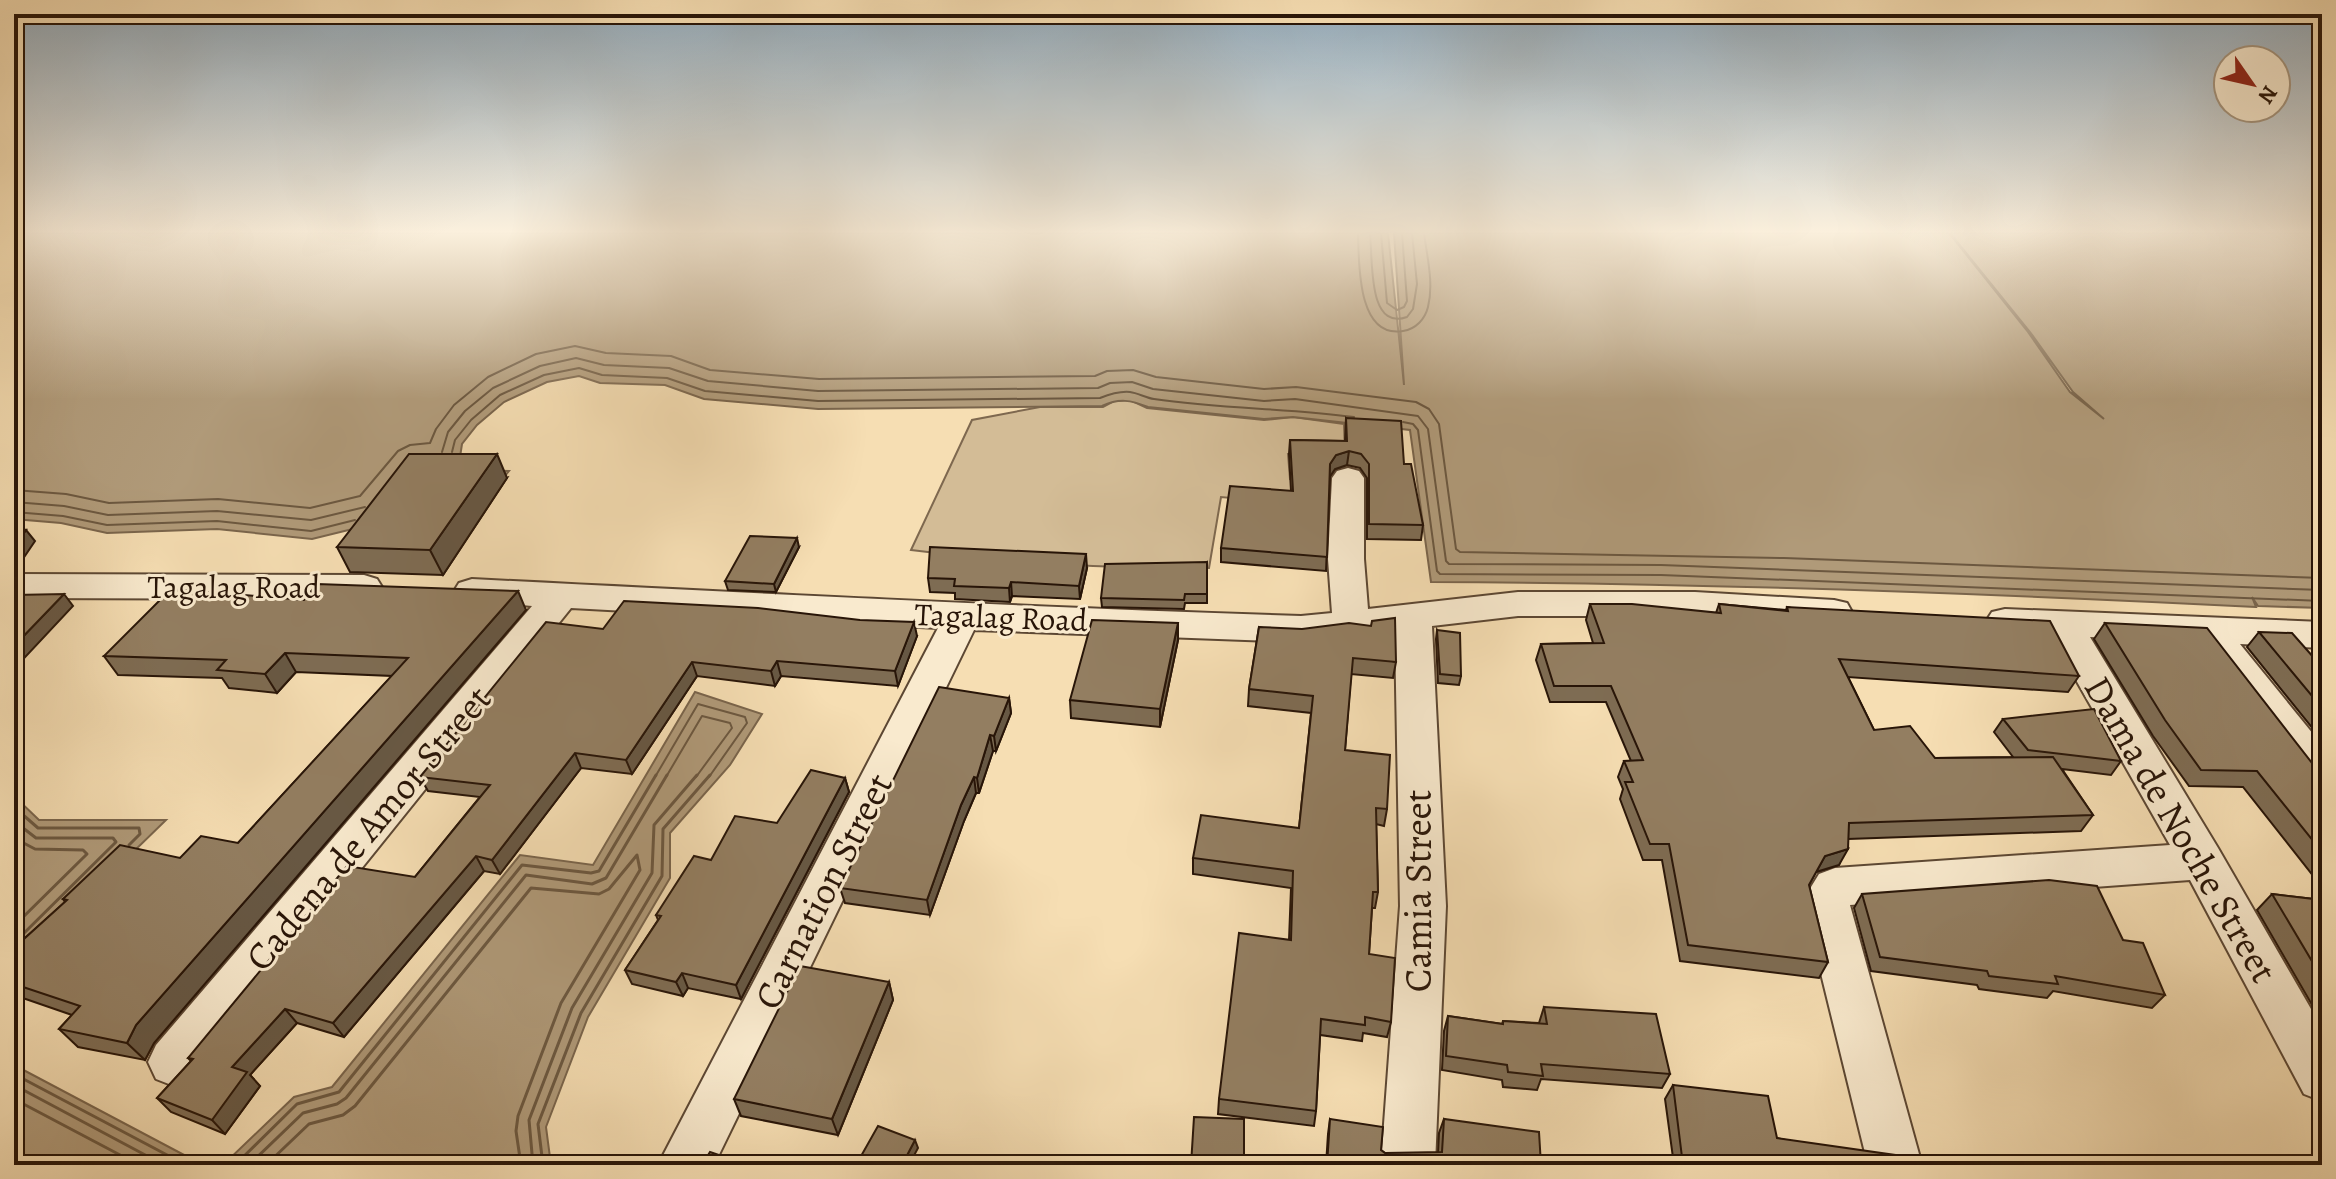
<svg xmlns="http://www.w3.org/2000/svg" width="2336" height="1179" font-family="Alegreya,serif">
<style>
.green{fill:#d3bc96;stroke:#7e684f;stroke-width:2}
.water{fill:#b09a79;stroke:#7a654c;stroke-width:2}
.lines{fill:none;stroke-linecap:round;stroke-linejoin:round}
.shore-far1{stroke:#6c5840;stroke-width:2}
.shore{stroke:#6c5840;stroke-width:3}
.minor-casing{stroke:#5c4733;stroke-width:4}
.minor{fill:#f9eace;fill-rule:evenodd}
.wall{fill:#7e6c53;stroke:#281508;stroke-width:2}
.shaded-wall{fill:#675844;stroke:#281508;stroke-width:2}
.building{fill:#937e61;stroke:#281508;stroke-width:2}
.labels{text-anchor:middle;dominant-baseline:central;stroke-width:6;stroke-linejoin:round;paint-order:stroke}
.street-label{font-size:32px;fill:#281508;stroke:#f9eace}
.near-street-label{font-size:38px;fill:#281508;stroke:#f9eace}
</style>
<rect width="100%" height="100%" fill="#f6deb3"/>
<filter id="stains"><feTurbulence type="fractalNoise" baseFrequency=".0025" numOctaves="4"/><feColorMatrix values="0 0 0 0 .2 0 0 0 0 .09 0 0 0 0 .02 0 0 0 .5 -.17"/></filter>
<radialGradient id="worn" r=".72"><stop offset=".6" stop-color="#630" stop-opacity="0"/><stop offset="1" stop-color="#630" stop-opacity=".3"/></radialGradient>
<path class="green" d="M1130,400L1147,408L1264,420L1293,417L1344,424L1345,455L1288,454L1290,479L1338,481L1340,508L1221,497L1209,568C1109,569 1010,563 911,550L972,420L1040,407H1103L1114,401Z"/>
<g class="water">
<path d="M14,233H1388L1404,385L1394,233H1949L2028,332L2070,392L2104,419L2073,392L2030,332L1950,233H2322V608L2258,606L2252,597L2256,607C1981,593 1706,583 1431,582L1410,430L1293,417L1264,419L1148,407C1131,400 1119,398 1102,406L818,409L704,399L665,385L600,383L579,376L547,382L504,402L477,425L462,444L458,470L509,471L505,476L377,523L312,539L217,529L107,533L61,523L14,519Z"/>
<path d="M695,692L762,714L730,765L670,833V878L588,1017L546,1127L551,1165H223L294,1097L332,1087L520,855L593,865Z"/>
<path d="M14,796L39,820H166L14,968Z"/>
<path d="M14,1065L203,1165H14Z"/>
</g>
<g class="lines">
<g class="shore-far1">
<path d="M1358,233C1359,263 1357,339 1403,331C1416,329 1425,319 1428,307C1434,283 1427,257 1424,233"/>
<path d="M1370,233C1373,259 1367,331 1407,317L1413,309L1417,284L1412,233"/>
<path d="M1381,233L1387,303L1397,310L1404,307L1407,301L1402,233"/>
<path d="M1403,422L1413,424L1418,430L1437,571L1440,574L1661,575L2322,601"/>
<path d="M442,452L448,432L465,411L493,388L540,366L576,358L604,365L669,368L708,381L818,391L1098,388L1110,383L1132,382L1153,389L1264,401L1295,399L1418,416L1428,429L1446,561L1449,564L1661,565L2322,590"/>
<path d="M452,452L455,440L471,420L500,395L544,375L579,368L602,375L667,378L705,391L818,401L1100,398C1110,394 1120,391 1130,392C1138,393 1146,398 1154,399C1221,409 1288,408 1354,417"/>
<path d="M14,490L66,494L109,503L218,499L310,508L360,496L398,451L410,445L430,443L436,429L454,405L488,377L536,354L575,346L606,353L671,356L710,370L819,379L1095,376L1107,371L1133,370L1156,377L1264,389L1296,387L1416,402L1429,409L1439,424L1456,549L1460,552L1784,558L2322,578"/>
<path d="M14,502L64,506L108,515L217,511L311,520L365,507"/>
<path d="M14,512L63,516L107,525L217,521L311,531L355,520"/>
<path d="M655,777L698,704L745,717L747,723L709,777"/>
<path d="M666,777L702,716L730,723L732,728L696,777"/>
</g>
<g class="shore">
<path d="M14,807L38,828H139L140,834L129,845"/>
<path d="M14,821L36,838H113L116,842L14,943"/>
<path d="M14,838L35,849L83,850L87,854L14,926"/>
<path d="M14,1074L186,1165"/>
<path d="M14,1085L164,1165"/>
<path d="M14,1099L139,1165"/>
<path d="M235,1165L297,1104L339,1092L522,865L591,873L599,871L656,775"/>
<path d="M249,1165L303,1113L337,1104L346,1098L526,875L592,884L606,878L667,775"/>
<path d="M266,1165L309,1124L343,1115L355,1106L531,888L599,894L609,889L637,855L640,870L561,1003L518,1116L516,1131L521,1165"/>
<path d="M533,1165L529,1120L572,1008L652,873L654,825L697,775"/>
<path d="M543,1165L538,1124L581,1013L662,876L663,829L710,775"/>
</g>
<g class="minor-casing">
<g id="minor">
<path d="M1348,468L1359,471L1364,478V559L1368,609L1518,592H1695L1834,600L1847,603L1852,612L1847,621L1834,624L1695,616H1518L1432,626L1446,906L1435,1165H1381L1400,906L1395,631L1301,642L974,630L714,1165H658L938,628L571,608L192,1079L174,1086L156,1079L148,1062L156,1045L532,606L459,599L454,591L459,583L472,579C748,593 1024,607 1301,616L1332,613L1328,559L1332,478L1337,471Z"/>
<path d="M14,574L364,575L377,579L382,587L377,595L364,599L14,598Z"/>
<path d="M2005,609L2322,622V648L2240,644L2322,745V791L2307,786L2198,642L2090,637L2218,848L2322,1028V1101L2304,1094L2190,880L1850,905L1922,1165H1868L1803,900L1819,874L1835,868L2170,845L2051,636L1992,630L1986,621L1992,612Z"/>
</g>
</g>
<use href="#minor" class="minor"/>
</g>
<g class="wall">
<path d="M1346,418L1404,464L1423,525L1421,540L1367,539V478L1360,468L1347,465L1335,469L1330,476L1326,571L1221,562V548L1291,491L1289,454L1290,440L1345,441Z"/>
<path d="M507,478L443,575L350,572L337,547Z"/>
<path d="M799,547L776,592L728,590L725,581Z"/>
<path d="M1207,562V603H1185L1184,609L1102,607L1101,598Z"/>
<path d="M1087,568L1080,599L1012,596L1010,602L955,599V593L930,592L928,578Z"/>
<path d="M304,600L526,610L154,1043L145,1060L78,1047L59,1029L72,1015L14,995V948L65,902L63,899L180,858L238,843L392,676L296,672L277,693L229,688L222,678L118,675L104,656Z"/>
<path d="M1590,604L1716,613L1719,604L1786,610L1787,607L2079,676L2068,692L1848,677L1874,730L1935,758L2013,757L1994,732L2003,719L2121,761L2111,775L2062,769L2093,815L2081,831L1848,839L1839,865L1816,872L1809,885L1828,962L1819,978L1680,961L1662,860H1643L1620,799L1623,789L1618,777L1624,761H1631L1606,702H1550L1536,660L1541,644L1593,643L1586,620Z"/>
<path d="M2105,623L2319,772L2322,773V887L2243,787L2189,786L2153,736L2094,639Z"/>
<path d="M1259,627L1396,662L1393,678L1351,674L1345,750L1387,809L1384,826L1376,824L1378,892L1375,908H1372L1369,954L1391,1022L1387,1037L1363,1033L1362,1041L1320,1035L1316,1111L1314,1126L1218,1114L1219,1099L1289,940L1291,888L1193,874V858L1299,828L1311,713L1248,706L1249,689Z"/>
<path d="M603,629L917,636L898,686L781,676L775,686L697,676L632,774L581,768L500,874L484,871L344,1037L297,1023L250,1075L260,1086L225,1134L171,1112L157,1098L191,1061L188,1058L415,877L480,797L428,791L420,777Z"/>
<path d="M1437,630L1461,676L1459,685L1438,683L1436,639Z"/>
<path d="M2259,632L2322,667V740L2247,647Z"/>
<path d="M1178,640L1160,727L1071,718L1070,700Z"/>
<path d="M1009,698L1011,713L996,751H993L979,793H976L964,821L930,915L845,903L840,888Z"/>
<path d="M845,778L849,792L741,999L688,988L683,996L632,984L625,970L658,920L656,915L711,860L777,823Z"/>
<path d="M1862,894L2123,940L2165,995L2152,1008L2053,991L2047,998L1979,989L1977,985L1871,971L1854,908Z"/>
<path d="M2272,894L2322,900V1022L2257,910Z"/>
<path d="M889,982L893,1000L838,1135L741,1116L734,1099Z"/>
<path d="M1544,1007L1670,1074L1662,1088L1541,1079L1537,1090L1503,1087L1502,1080L1442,1070L1444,1031L1448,1016L1502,1024L1503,1021L1539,1023Z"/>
<path d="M1673,1085L1777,1138L1897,1165H1674L1665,1099Z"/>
<path d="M1330,1119L1381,1150L1385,1153H1438L1439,1133L1444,1119L1541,1165H1326L1328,1134Z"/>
</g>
<g class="shaded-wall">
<path d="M1349,451L1347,465L1335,469L1329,478L1330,464L1336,455Z"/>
<path d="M497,454L507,478L443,575L430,550Z"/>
<path d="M26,530L35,541L14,572V547Z"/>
<path d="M797,538L799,547L776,592L774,584Z"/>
<path d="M1086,554L1087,568L1080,599L1079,586Z"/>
<path d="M1011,582L1012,596L1010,602L1009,588Z"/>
<path d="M518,591L526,610L154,1043L145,1060L127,1043L136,1025Z"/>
<path d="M64,594L73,606L14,669V646Z"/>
<path d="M914,622L917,636L898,686L895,671Z"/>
<path d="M1178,623V640L1160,727V709Z"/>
<path d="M285,653L296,672L277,693L265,674Z"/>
<path d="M777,661L781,676L775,686L771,671Z"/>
<path d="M692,662L697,676L632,774L626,760Z"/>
<path d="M1009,698L1011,713L996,751L994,736Z"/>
<path d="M990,735L993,751L979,793L977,778Z"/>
<path d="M575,753L581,768L500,874L492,860Z"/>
<path d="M974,777L976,793L964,821L930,915L927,900L961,805Z"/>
<path d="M845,778L849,792L741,999L736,985Z"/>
<path d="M1848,849L1839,865L1816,872L1825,856Z"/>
<path d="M476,856L484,871L344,1037L333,1023Z"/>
<path d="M682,973L688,988L683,996L676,982Z"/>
<path d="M889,982L893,1000L838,1135L832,1119Z"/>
<path d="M285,1009L297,1023L250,1075L260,1086L225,1134L212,1120L232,1067Z"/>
<path d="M915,1140L918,1148L909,1165H902Z"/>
</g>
<g class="building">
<path d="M1346,418L1401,421L1404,464H1411L1423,525L1369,524V464L1361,454L1349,451L1336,455L1330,464L1327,557L1221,548L1230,486L1293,491L1290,440L1347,441Z"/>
<path d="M409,454H497L430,550L337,547Z"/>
<path d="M26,530L14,547V531Z"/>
<path d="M750,536L797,538L774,584L725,581Z"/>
<path d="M930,547L1086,554L1079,586L1011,582L1009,588L954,586L955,579L928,578Z"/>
<path d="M1207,562V594H1185L1184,600L1101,598L1105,564Z"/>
<path d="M317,584L518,591L136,1025L127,1043L59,1029L80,1006L14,984V948L67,900L63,899L120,845L180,858L201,836L238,843L408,658L285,653L265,674L217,670L226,660L104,656L171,589L304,600Z"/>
<path d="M64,594L14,646V595Z"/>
<path d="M624,601L758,608L860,620L914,622L895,671L777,661L771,671L692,662L626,760L575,753L492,860L476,856L333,1023L285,1009L232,1067L247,1072L212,1120L157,1098L193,1059L188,1058L347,866L415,877L490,785L420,777L546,622L603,629Z"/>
<path d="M1590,604H1632L1721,613L1719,604L1788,611L1787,607L2050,621L2079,676L1839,659L1874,730L1910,726L1935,758L2053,757L2093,815L1849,823L1848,849L1825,856L1809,885L1828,962L1688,945L1669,844H1650L1625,782H1633L1624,761L1643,760L1611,686H1554L1541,644L1604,643Z"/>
<path d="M1395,618L1396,662L1353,658L1345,750L1390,755L1387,809L1376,808L1378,892H1373L1369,954L1395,958L1391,1022L1365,1017V1025L1321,1019L1316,1111L1219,1099L1239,933L1291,940L1293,871L1193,858L1201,815L1299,828L1313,696L1249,689L1259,627L1302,629L1349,623L1371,626L1372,621Z"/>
<path d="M1092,620L1178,623L1160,709L1070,700Z"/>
<path d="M2105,623L2207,628L2319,772L2322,773V852L2257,771L2201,770L2165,720Z"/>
<path d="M1437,630L1460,633L1461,676L1440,674Z"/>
<path d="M2259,632L2292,633L2322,667V708Z"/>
<path d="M939,687L1009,698L994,736L990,735L977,778L974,777L961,805L927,900L840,888Z"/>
<path d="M2094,709L2121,761L2028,750L2003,719Z"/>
<path d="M811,770L845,778L736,985L682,973L676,982L625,970L661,916L656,915L694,856L711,860L735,816L777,823Z"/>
<path d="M2049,880L2097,886L2123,940L2143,943L2165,995L2055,976L2058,984L1989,976L1987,971L1880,957L1862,894Z"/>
<path d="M2272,894L2322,900V978Z"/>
<path d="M800,966L889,982L832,1119L734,1099Z"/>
<path d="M1544,1007L1656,1014L1670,1074L1541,1064L1543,1076L1508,1072L1507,1065L1446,1056L1448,1016L1503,1024V1021L1547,1024Z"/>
<path d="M1673,1085L1768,1096L1777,1138L1895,1155L1897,1165H1683Z"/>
<path d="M1194,1117L1244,1119V1165H1191Z"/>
<path d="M1330,1119L1383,1127L1381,1150L1385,1153L1442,1152L1444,1119L1539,1132L1541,1165H1327Z"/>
<path d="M878,1126L915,1140L902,1165H856Z"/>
<path d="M710,1152L748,1165H702Z"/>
</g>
<linearGradient id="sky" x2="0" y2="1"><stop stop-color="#91aabc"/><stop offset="0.58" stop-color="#fbf0dd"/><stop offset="1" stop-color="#fbf0dd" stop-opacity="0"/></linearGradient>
<rect width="2336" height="399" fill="url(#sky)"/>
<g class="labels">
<g class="street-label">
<text x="234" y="587">Tagalag Road</text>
<text transform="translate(1001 617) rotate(2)">Tagalag Road</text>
</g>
<g class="near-street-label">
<text transform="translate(368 828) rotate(-50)">Cadena de Amor Street</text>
<text transform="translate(2181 829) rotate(60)">Dama de Noche Street</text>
<text transform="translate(823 891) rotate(-63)">Carnation Street</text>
<text transform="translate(1418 891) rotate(-90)">Camia Street</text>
</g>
</g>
<rect width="2336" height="1179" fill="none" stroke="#f6deb3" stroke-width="48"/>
<rect x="16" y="16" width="2304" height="1147" fill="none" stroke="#281508" stroke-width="4"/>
<rect x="24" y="24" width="2288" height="1131" fill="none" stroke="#281508" stroke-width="2"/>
<g transform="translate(2252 84) rotate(124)"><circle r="38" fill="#f9eace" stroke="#a5957f" stroke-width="2"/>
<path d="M0-6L14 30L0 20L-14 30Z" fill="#8f2418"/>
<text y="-12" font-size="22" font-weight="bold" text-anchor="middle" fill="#281508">N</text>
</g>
<rect width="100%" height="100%" filter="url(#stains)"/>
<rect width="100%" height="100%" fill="url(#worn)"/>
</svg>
